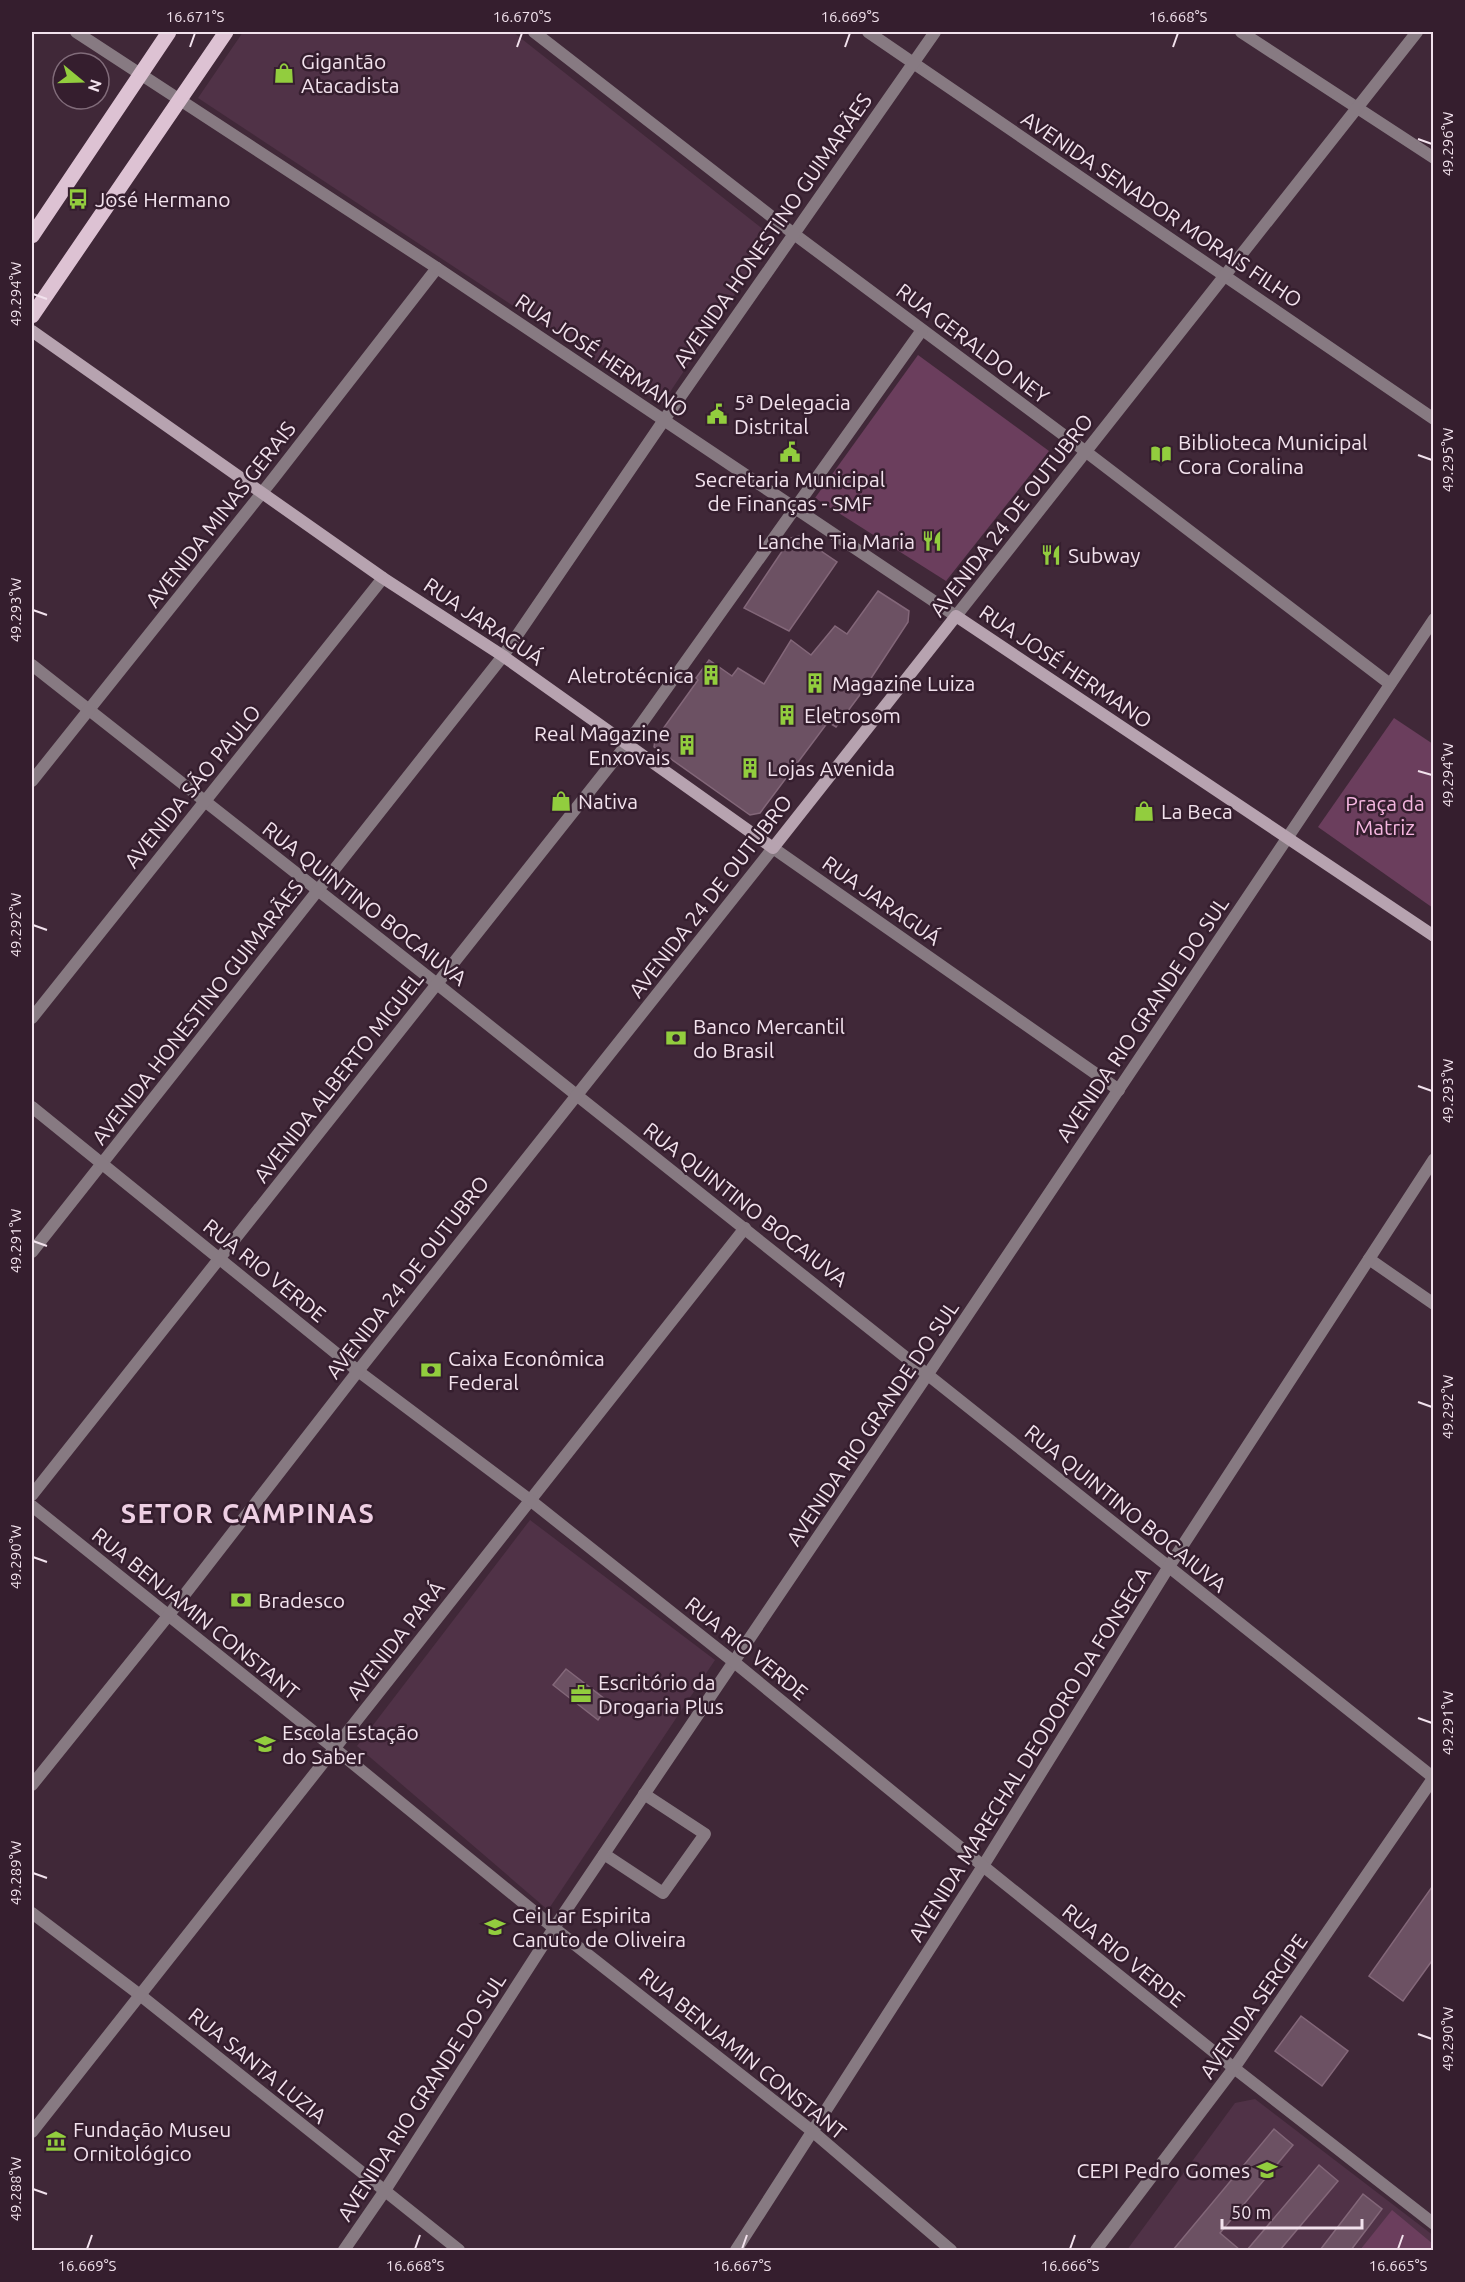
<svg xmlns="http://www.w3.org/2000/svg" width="1465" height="2282" font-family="Ubuntu,sans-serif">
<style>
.built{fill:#503247}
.green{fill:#6b3e5d}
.building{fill:#6c5163;stroke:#836779;stroke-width:1.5}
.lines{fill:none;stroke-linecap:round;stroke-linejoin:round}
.minor{stroke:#877a82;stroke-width:12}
.tertiary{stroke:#877a82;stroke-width:12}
.secondary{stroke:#b7a3b0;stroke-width:12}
.primary{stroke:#ddc2d3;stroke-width:15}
.ticks{fill:none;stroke:#f2e2ed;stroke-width:2}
.labels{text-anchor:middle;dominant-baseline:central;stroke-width:5;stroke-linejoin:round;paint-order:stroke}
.poi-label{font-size:21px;fill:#f2e2ed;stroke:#351e2e;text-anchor:start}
.street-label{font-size:21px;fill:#f2e2ed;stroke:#351e2e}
.park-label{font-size:21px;fill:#f5b6e0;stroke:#351e2e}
.district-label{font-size:27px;font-weight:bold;letter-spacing:1.5px;fill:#eecfe3;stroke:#351e2e}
.neatline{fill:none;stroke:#f2e2ed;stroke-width:2}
.ticks-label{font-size:15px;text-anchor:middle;fill:#f2e2ed}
</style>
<rect width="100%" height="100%" fill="#402838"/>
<g class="built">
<path d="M243,32H513L773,237L662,404L198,98Z"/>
<path d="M530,1520L715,1660L548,1910L357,1746Z"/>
<path d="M1255,2099L1434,2236L1433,2250H1127L1235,2103Z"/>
</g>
<g class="green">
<path d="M918,355L1049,451L946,581L815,498Z"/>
<path d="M1394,718L1433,744V908L1318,827Z"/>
<path d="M1392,2210L1433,2244V2250H1360Z"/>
</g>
<g class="building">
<path d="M799,536L837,562L789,631L744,608L791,538Z"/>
<path d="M878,591L909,611L908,622L862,692L836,727L828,722L760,813L750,815L654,747L655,740L698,680L696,678L709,660L732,676L738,668L764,684L791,640L811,655L835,626L847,634Z"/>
<path d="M566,1669L610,1703L598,1720L553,1685Z"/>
<path d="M1434,1884V1958L1403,2001L1369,1976Z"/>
<path d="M1301,2016L1348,2051L1322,2086L1275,2051Z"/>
<path d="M1274,2129L1293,2145L1220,2233L1240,2250H1173Z"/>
<path d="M1319,2165L1338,2181L1280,2250H1247Z"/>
<path d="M1363,2194L1382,2209L1351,2250H1320Z"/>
</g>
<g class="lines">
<g class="minor">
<path d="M534,32L794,234L1085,451L1390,684"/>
<path d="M868,32L1434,419"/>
<path d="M1241,32L1434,158"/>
<path d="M32,665L437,984L1434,1778"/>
<path d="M32,781L273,479L437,268"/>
<path d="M773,848L1119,1090"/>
<path d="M32,1018L383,578"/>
<path d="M32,1252L503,656L664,420L935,32"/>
<path d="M1369,1259L1434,1304"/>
<path d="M32,1495L627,744L922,330"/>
<path d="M604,1854L663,1893L705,1834L644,1794"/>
<path d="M32,1913L140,1995L459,2250"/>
<path d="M1234,2068L1434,2224"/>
<path d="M32,2132L745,1228"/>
<path d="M344,2250L384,2192L554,1928L928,1374L1434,619"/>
<path d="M736,2250L983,1866L1168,1568L1434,1159"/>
</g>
<g class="tertiary">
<path d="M76,32L437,268L956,616L1417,32"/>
<path d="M32,1107L358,1371L530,1500L734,1662L983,1866L1234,2068"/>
<path d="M32,1506L334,1748L554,1928L812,2131L951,2250"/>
<path d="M32,1785L168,1616L358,1371L773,848"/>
<path d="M1096,2250L1234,2068L1434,1777"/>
</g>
<path class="secondary" d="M32,331L383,578L503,656L773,848L956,616L1434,936"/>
<g class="primary">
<path d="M32,236L169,32"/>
<path d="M32,316L226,32"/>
</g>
</g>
<path class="ticks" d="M190,47L195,33M517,47L522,33M845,47L850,33M1173,47L1178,33M1418,139L1432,144M33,294L47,299M1418,455L1432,460M33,610L47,615M1418,771L1432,775M33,925L47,930M1418,1086L1432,1091M33,1241L47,1246M1418,1402L1432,1407M33,1557L47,1562M1418,1718L1432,1723M33,1873L47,1878M1418,2034L1432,2039M33,2189L47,2194M87,2249L92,2235M415,2249L420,2235M742,2249L747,2235M1070,2249L1075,2235M1398,2249L1403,2235"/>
<defs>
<g id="shop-bare" transform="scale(1.62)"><path d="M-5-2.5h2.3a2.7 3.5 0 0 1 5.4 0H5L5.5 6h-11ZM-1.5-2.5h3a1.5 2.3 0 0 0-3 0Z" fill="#92cd3e" stroke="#351e2e" stroke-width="2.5" paint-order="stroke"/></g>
<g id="bus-bare" transform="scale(1.62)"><path d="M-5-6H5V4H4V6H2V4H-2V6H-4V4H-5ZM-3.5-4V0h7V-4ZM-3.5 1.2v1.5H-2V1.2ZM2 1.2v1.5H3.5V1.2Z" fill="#92cd3e" stroke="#351e2e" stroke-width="2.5" paint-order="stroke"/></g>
<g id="civic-bare" transform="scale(1.62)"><path d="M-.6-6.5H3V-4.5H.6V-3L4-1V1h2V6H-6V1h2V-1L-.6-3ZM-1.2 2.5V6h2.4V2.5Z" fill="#92cd3e" stroke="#351e2e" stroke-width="2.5" paint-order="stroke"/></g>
<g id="library-bare" transform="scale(1.62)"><path d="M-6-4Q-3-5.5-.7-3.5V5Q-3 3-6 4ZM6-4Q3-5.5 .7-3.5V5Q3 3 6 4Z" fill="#92cd3e" stroke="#351e2e" stroke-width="2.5" paint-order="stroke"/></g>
<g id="restaurant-bare" transform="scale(1.62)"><path d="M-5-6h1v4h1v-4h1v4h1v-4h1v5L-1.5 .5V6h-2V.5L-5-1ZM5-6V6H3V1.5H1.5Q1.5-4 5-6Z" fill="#92cd3e" stroke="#351e2e" stroke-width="2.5" paint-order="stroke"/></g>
<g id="building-bare" transform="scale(1.62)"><path d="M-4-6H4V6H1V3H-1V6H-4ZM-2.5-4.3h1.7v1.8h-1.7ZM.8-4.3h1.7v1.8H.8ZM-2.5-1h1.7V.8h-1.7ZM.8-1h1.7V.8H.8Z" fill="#92cd3e" stroke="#351e2e" stroke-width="2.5" paint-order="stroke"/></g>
<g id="bank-bare" transform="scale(1.62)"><path d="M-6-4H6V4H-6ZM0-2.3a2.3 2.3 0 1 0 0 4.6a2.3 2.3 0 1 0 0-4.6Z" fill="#92cd3e" stroke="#351e2e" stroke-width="2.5" paint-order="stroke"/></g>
<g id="office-bare" transform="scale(1.62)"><path d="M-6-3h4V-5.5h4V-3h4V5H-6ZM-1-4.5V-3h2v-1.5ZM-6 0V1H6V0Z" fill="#92cd3e" stroke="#351e2e" stroke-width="2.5" paint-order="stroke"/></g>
<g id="school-bare" transform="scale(1.62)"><path d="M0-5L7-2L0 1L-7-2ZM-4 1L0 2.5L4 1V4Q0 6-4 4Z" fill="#92cd3e" stroke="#351e2e" stroke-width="2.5" paint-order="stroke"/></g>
<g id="museum-bare" transform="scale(1.62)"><path d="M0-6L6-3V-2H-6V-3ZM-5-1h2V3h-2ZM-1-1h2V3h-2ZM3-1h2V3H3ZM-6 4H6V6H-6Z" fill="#92cd3e" stroke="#351e2e" stroke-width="2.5" paint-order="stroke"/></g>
</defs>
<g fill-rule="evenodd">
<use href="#shop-bare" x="284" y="73"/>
<use href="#bus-bare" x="78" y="199"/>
<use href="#civic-bare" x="717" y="414"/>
<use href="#civic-bare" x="790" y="452"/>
<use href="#library-bare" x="1161" y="454"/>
<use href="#restaurant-bare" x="932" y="541"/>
<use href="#restaurant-bare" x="1051" y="555"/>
<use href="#building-bare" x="711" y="675"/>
<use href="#building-bare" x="815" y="683"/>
<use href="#building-bare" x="787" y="715"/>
<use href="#building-bare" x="687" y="745"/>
<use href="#building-bare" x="750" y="768"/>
<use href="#shop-bare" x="561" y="801"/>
<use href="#shop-bare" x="1144" y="811"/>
<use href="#bank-bare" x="676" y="1038"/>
<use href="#bank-bare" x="431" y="1370"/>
<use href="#bank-bare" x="241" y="1600"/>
<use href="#office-bare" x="581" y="1694"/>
<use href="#school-bare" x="265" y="1744"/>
<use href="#school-bare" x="495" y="1927"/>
<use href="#museum-bare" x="56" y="2141"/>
<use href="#school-bare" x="1267" y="2170"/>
</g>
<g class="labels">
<g class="poi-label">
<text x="301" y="61">Gigantão<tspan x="301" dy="24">Atacadista</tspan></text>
<text x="95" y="199">José Hermano</text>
<text x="734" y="402">5ª Delegacia<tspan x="734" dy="24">Distrital</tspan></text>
<text x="1178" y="442">Biblioteca Municipal<tspan x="1178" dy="24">Cora Coralina</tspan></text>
<text x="790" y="479" text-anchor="middle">Secretaria Municipal<tspan x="790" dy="24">de Finanças - SMF</tspan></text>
<text x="915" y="541" text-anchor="end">Lanche Tia Maria</text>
<text x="1068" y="555">Subway</text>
<text x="694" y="675" text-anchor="end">Aletrotécnica</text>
<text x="832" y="683">Magazine Luiza</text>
<text x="804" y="715">Eletrosom</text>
<text x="670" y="733" text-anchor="end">Real Magazine<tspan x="670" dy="24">Enxovais</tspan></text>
<text x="767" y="768">Lojas Avenida</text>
<text x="578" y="801">Nativa</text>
<text x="1161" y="811">La Beca</text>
<text x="693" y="1026">Banco Mercantil<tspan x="693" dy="24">do Brasil</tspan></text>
<text x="448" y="1358">Caixa Econômica<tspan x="448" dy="24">Federal</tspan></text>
<text x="258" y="1600">Bradesco</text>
<text x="598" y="1682">Escritório da<tspan x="598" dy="24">Drogaria Plus</tspan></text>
<text x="282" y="1732">Escola Estação<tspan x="282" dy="24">do Saber</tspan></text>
<text x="512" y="1915">Cei Lar Espirita<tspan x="512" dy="24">Canuto de Oliveira</tspan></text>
<text x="73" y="2129">Fundação Museu<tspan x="73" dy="24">Ornitológico</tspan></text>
<text x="1250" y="2170" text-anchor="end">CEPI Pedro Gomes</text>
</g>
<g class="street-label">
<text transform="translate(1162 209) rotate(34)">AVENIDA SENADOR MORAIS FILHO</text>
<text transform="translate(772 230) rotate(-55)">AVENIDA HONESTINO GUIMARÃES</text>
<text transform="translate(973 343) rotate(37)">RUA GERALDO NEY</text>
<text transform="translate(602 355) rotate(34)">RUA JOSÉ HERMANO</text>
<text transform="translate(220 514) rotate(-52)">AVENIDA MINAS GERAIS</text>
<text transform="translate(1011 515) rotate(-52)">AVENIDA 24 DE OUTUBRO</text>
<text transform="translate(484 621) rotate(34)">RUA JARAGUÁ</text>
<text transform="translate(1066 666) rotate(34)">RUA JOSÉ HERMANO</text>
<text transform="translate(192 786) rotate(-51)">AVENIDA SÃO PAULO</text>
<text transform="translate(710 896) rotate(-52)">AVENIDA 24 DE OUTUBRO</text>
<text transform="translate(882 900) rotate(35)">RUA JARAGUÁ</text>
<text transform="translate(365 903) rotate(38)">RUA QUINTINO BOCAIUVA</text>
<text transform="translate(197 1012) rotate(-52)">AVENIDA HONESTINO GUIMARÃES</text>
<text transform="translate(1142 1019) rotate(-56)">AVENIDA RIO GRANDE DO SUL</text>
<text transform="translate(338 1077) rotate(-52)">AVENIDA ALBERTO MIGUEL</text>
<text transform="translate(746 1204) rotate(38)">RUA QUINTINO BOCAIUVA</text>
<text transform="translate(265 1270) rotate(39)">RUA RIO VERDE</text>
<text transform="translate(407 1277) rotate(-52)">AVENIDA 24 DE OUTUBRO</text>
<text transform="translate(872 1423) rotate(-56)">AVENIDA RIO GRANDE DO SUL</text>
<text transform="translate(1126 1508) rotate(39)">RUA QUINTINO BOCAIUVA</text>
<text transform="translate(196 1613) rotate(39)">RUA BENJAMIN CONSTANT</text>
<text transform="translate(395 1640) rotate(-52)">AVENIDA PARÁ</text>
<text transform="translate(747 1648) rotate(39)">RUA RIO VERDE</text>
<text transform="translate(1029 1754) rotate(-58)">AVENIDA MARECHAL DEODORO DA FONSECA</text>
<text transform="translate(1124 1955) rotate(39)">RUA RIO VERDE</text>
<text transform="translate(1253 2006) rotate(-55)">AVENIDA SERGIPE</text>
<text transform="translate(743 2053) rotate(39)">RUA BENJAMIN CONSTANT</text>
<text transform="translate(258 2065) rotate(39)">RUA SANTA LUZIA</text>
<text transform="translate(421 2097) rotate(-57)">AVENIDA RIO GRANDE DO SUL</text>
</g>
<g class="park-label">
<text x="1385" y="803">Praça da<tspan x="1385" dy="24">Matriz</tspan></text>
</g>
<g class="district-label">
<text x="248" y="1513">SETOR CAMPINAS</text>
</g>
</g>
<rect width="1465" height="2282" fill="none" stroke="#351e2e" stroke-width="66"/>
<g transform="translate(81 81) rotate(109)"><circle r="28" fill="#351e2e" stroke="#816c7a" stroke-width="1.5"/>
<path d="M0-4.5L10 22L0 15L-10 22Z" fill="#92cd3e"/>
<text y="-9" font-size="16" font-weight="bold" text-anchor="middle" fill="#f2e2ed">N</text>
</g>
<path d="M1222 2219v9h140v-9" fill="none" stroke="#f2e2ed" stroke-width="3"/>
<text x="1231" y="2219" font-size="18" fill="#f2e2ed" stroke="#351e2e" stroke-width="4.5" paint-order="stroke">50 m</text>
<rect x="33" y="33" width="1399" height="2216" class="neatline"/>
<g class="ticks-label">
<text x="195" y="22">16.671°S</text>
<text x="522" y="22">16.670°S</text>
<text x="850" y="22">16.669°S</text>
<text x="1178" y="22">16.668°S</text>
<text transform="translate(1448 144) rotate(-90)" y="5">49.296°W</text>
<text transform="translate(16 294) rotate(-90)" y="5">49.294°W</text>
<text transform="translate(1448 460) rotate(-90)" y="5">49.295°W</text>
<text transform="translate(16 610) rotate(-90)" y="5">49.293°W</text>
<text transform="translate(1448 775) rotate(-90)" y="5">49.294°W</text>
<text transform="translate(16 925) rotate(-90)" y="5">49.292°W</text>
<text transform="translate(1448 1091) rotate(-90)" y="5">49.293°W</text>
<text transform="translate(16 1241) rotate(-90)" y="5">49.291°W</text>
<text transform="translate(1448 1407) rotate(-90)" y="5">49.292°W</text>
<text transform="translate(16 1557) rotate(-90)" y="5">49.290°W</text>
<text transform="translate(1448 1723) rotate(-90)" y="5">49.291°W</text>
<text transform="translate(16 1873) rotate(-90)" y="5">49.289°W</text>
<text transform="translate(1448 2039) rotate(-90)" y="5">49.290°W</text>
<text transform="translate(16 2189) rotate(-90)" y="5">49.288°W</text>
<text x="87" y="2271">16.669°S</text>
<text x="415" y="2271">16.668°S</text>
<text x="742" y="2271">16.667°S</text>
<text x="1070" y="2271">16.666°S</text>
<text x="1398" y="2271">16.665°S</text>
</g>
</svg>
